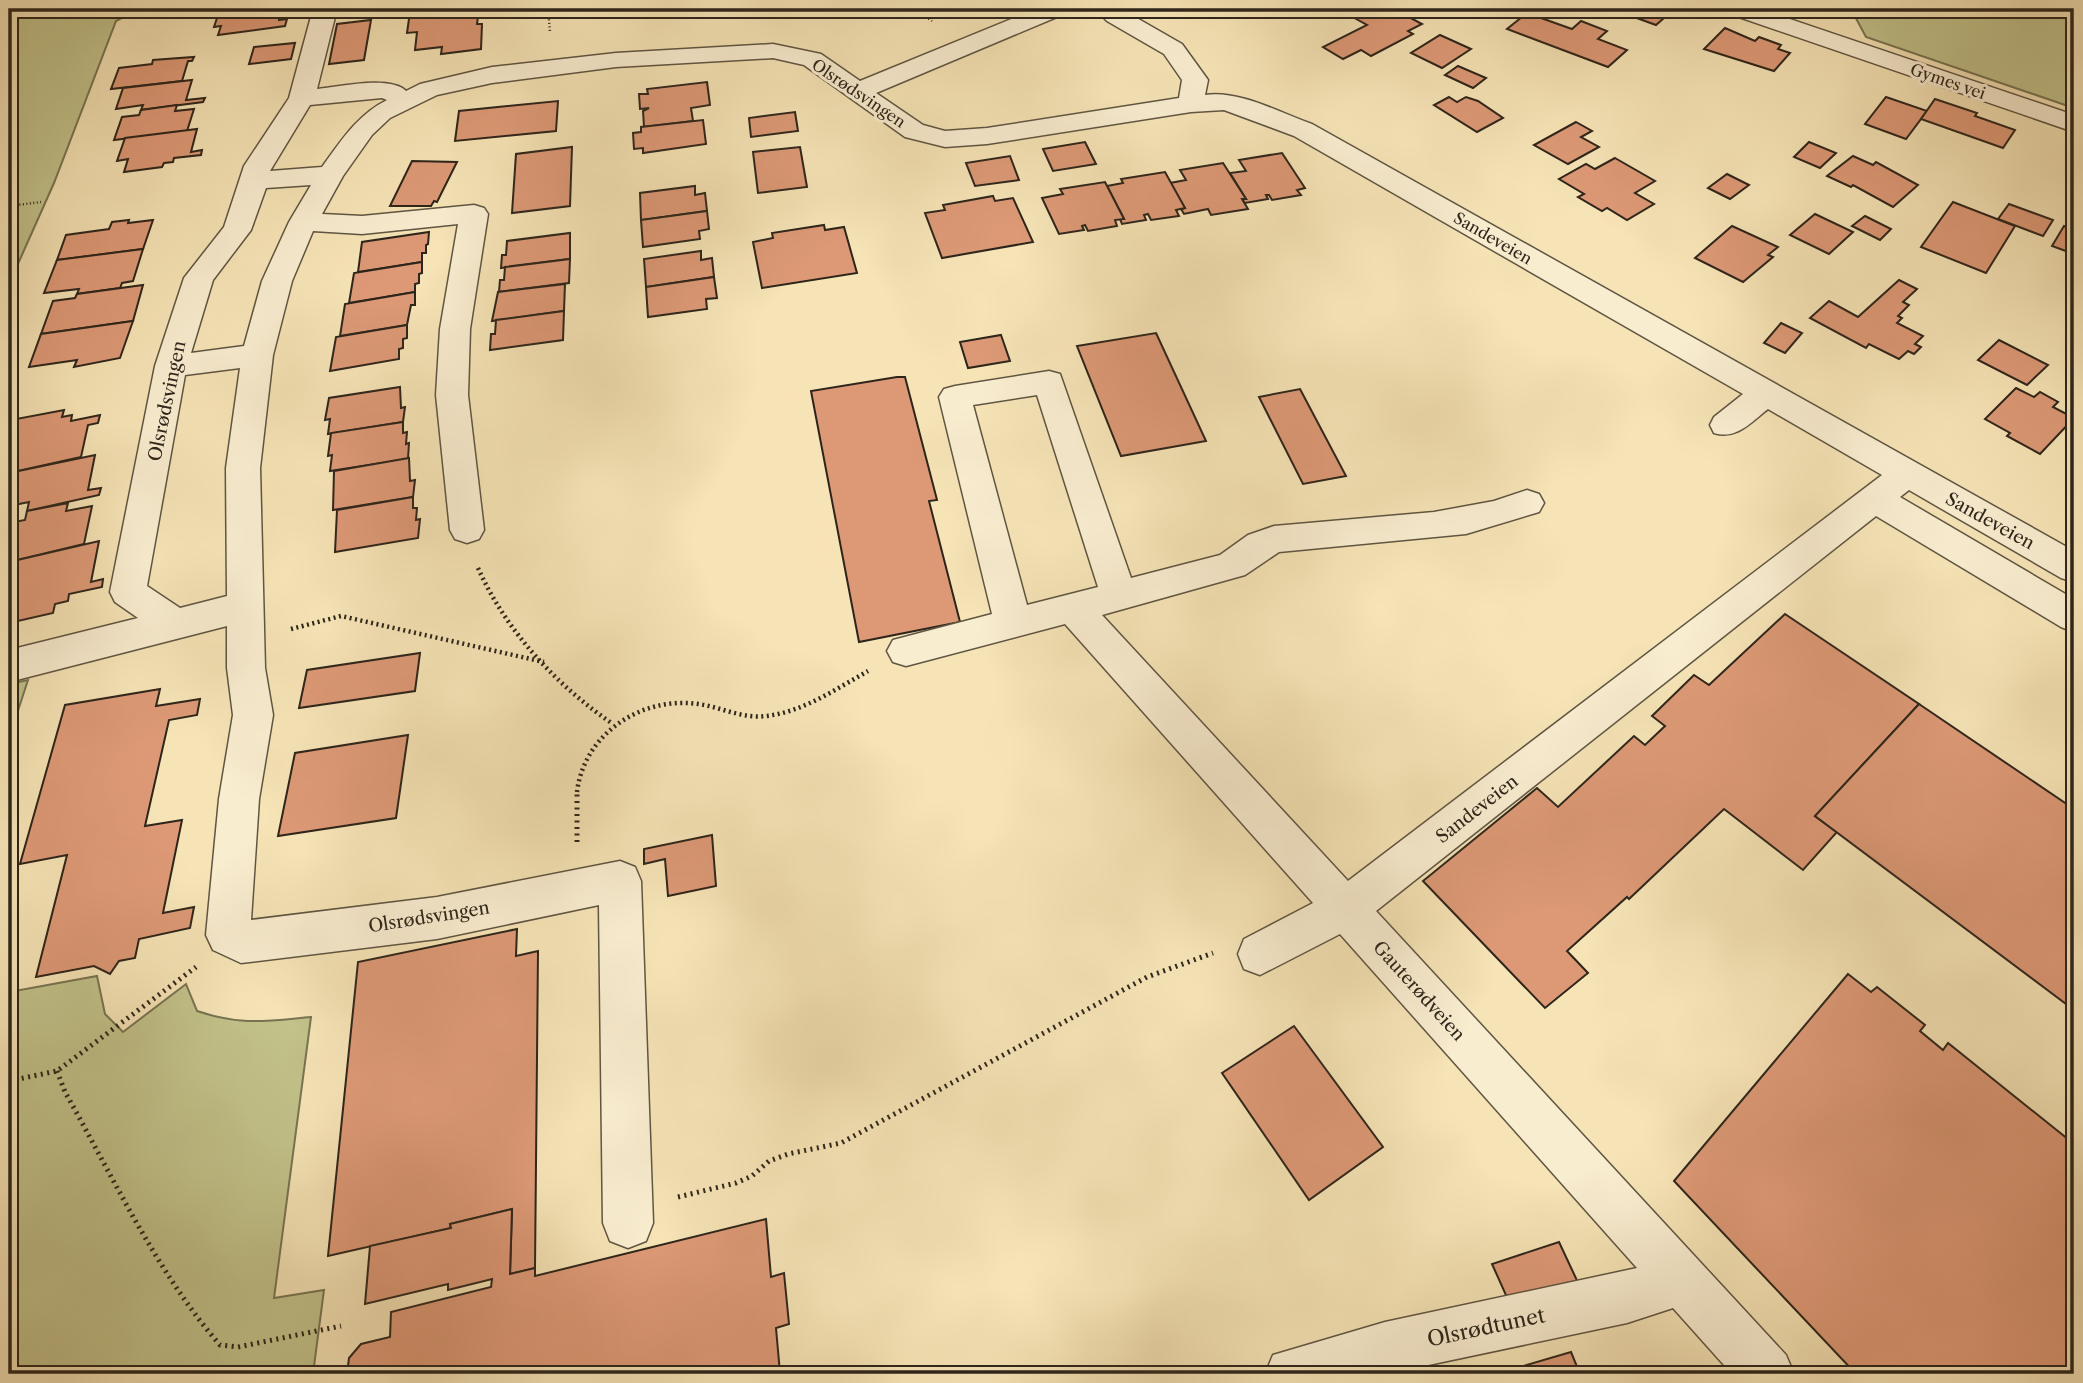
<svg xmlns="http://www.w3.org/2000/svg" width="2083" height="1383" font-family="'Libre Caslon Text',serif">
<style>
.green{fill:#c2c28a;stroke:#787452;stroke-width:2}
.building{fill:#dd9976;stroke:#2d251b;stroke-width:2}
.lines{fill:none;stroke-linecap:round;stroke-linejoin:round}
.minor-casing{stroke:#5f5542;stroke-width:3}
.path-far2{stroke:#2d251b;stroke-width:2.5;stroke-dasharray:1 2.5;stroke-linecap:butt}
.path-far1{stroke:#2d251b;stroke-width:4.5;stroke-dasharray:2 3.5;stroke-linecap:butt}
.path{stroke:#2d251b;stroke-width:5;stroke-dasharray:2 4.5;stroke-linecap:butt}
.minor{fill:#f9edd0;fill-rule:evenodd}
.labels{text-anchor:middle;dominant-baseline:central;stroke-width:6;stroke-linejoin:round;paint-order:stroke}
.far-street-label{font-size:16px;fill:#2d251b;stroke:#f9edd0}
.street-label{font-size:18px;fill:#2d251b;stroke:#f9edd0}
.near-street-label{font-size:21px;fill:#2d251b;stroke:#f9edd0}
</style>
<rect width="100%" height="100%" fill="#f6e4b6"/>
<filter id="stains"><feTurbulence type="fractalNoise" baseFrequency=".00286" numOctaves="4"/><feColorMatrix values="0 0 0 0 .2 0 0 0 0 .09 0 0 0 0 .02 0 0 0 .5 -.17"/></filter>
<radialGradient id="worn" r=".72"><stop offset=".6" stop-color="#630" stop-opacity="0"/><stop offset="1" stop-color="#630" stop-opacity=".3"/></radialGradient>
<g class="green">
<path d="M9,9H138L116,21L54,183L9,284Z"/>
<path d="M1851,9H2074V108L1866,37Z"/>
<path d="M28,680L9,738V684Z"/>
<path d="M97,976L105,1014L123,1032L186,984L197,1011C241,1026 266,1021 311,1017L274,1298L324,1290L313,1374H9V992Z"/>
</g>
<g class="building">
<path d="M209,9H281L279,20L287,19L285,26L218,35L221,26L214,27L220,9Z"/>
<path d="M479,9L477,24H482L481,49L441,54L442,47L415,50L417,32L407,33L410,12L437,9Z"/>
<path d="M1364,9H1394L1422,24L1408,31L1413,34L1371,56L1361,50L1343,59L1323,47L1367,25L1349,15Z"/>
<path d="M1612,9H1671L1673,10L1656,25Z"/>
<path d="M1527,13L1572,29L1581,21L1607,31L1598,39L1627,50L1608,67L1507,29Z"/>
<path d="M371,20L364,60L329,64L337,24Z"/>
<path d="M1725,28L1755,41L1759,37L1781,45L1778,49L1790,53L1774,71L1704,49Z"/>
<path d="M1440,35L1471,49L1442,68L1411,53Z"/>
<path d="M295,43L291,59L249,64L254,47Z"/>
<path d="M194,57L192,61H188L182,81L111,89L119,68L152,64L153,60Z"/>
<path d="M1458,66L1486,78L1473,88L1445,75Z"/>
<path d="M192,80L186,100L205,98L203,102L141,110L143,105L116,109L123,88Z"/>
<path d="M707,82L710,105L691,108L693,121L644,127L643,111L649,108L640,109L639,94H648L647,89Z"/>
<path d="M1449,97L1457,102L1466,97L1478,101L1503,118L1477,132L1434,105Z"/>
<path d="M1886,97L1927,111L1906,139L1865,124Z"/>
<path d="M1935,99L1977,113L1975,116L2015,130L2003,148L1921,119Z"/>
<path d="M558,101L556,131L455,141L459,111Z"/>
<path d="M177,105L175,111L194,109L187,131L114,140L122,117L139,115L141,110Z"/>
<path d="M795,112L798,131L751,137L749,118Z"/>
<path d="M703,120L706,144L643,153V148L634,149L633,133L641,132V127Z"/>
<path d="M1576,122L1592,131L1581,137L1599,147L1568,164L1534,145Z"/>
<path d="M197,129L191,152L202,150L201,155L174,158L173,162L164,163L162,167L124,172L128,159L117,161L125,138Z"/>
<path d="M1085,142L1096,164L1053,171L1043,149Z"/>
<path d="M1809,142L1836,153L1820,168L1794,157Z"/>
<path d="M572,147L570,206L512,213L516,154Z"/>
<path d="M800,147L807,187L758,193L753,152Z"/>
<path d="M1282,153L1305,188L1297,190L1301,195L1272,200L1269,195H1266L1268,199L1245,203L1242,199H1246L1230,173L1246,171L1239,160Z"/>
<path d="M1010,156L1019,180L975,186L966,163Z"/>
<path d="M1853,156L1873,165L1876,162L1918,185L1893,207L1853,185L1851,187L1827,176Z"/>
<path d="M1615,158L1655,181L1635,193L1654,204L1627,220L1607,208L1602,211L1578,197L1584,194L1559,179L1586,164L1595,169Z"/>
<path d="M412,161L457,162L437,202L434,201L431,206H390Z"/>
<path d="M1223,163L1246,199H1242L1248,209L1211,215L1208,209L1184,214L1181,209L1185,208L1170,183L1186,180L1180,170Z"/>
<path d="M1165,172L1185,208L1176,210L1179,216L1151,220L1148,214L1144,215L1146,220L1122,224L1120,219H1124L1107,186L1123,183L1121,179Z"/>
<path d="M1727,174L1749,185L1730,199L1708,188Z"/>
<path d="M1105,182L1124,219L1115,220L1117,226L1088,231L1085,225L1082,226L1084,230L1059,234L1042,198L1063,194L1060,189Z"/>
<path d="M695,186V195L705,193L707,211L641,220L640,193Z"/>
<path d="M993,196L995,201L1013,198L1033,242L942,258L925,213L945,210L943,205Z"/>
<path d="M1953,202L2015,226L1986,273L1921,247Z"/>
<path d="M2009,204L2053,220L2043,236L1998,219Z"/>
<path d="M707,211L709,229L699,231L700,239L643,247L641,220Z"/>
<path d="M1815,214L1853,232L1829,254L1790,235Z"/>
<path d="M1865,216L1891,229L1880,240L1852,226Z"/>
<path d="M129,220L128,223L153,220L143,249L57,260L66,235L109,229L112,222Z"/>
<path d="M824,225L825,230L844,227L857,273L762,288L753,242L773,238L772,233Z"/>
<path d="M1732,226L1778,247L1768,255L1773,257L1743,282L1695,258Z"/>
<path d="M2064,226L2074,230V254L2052,246Z"/>
<path d="M429,232L428,244L426,245V253H422V262L358,272L362,242Z"/>
<path d="M570,233V259L501,268L502,255H506L507,241Z"/>
<path d="M143,249L133,281L122,283L120,288L77,294L79,289L44,293L57,260Z"/>
<path d="M701,251V260L712,258L714,277L646,287L644,259Z"/>
<path d="M570,259L569,283L499,292L500,280H504L505,267Z"/>
<path d="M422,262V273L419,274V283L415,284V292L349,303L354,273Z"/>
<path d="M714,277L717,298L706,299L707,309L648,317L646,287Z"/>
<path d="M1899,280L1917,289L1903,302L1909,305L1898,316L1902,318L1897,323L1923,336L1915,344L1921,347L1914,354L1908,351L1899,359L1869,344L1866,348L1810,318L1829,301L1858,317Z"/>
<path d="M565,284L564,311L492,321L498,292Z"/>
<path d="M143,285L133,321L41,334L53,301L75,298L77,294Z"/>
<path d="M415,292V305H411L407,325L340,336L345,304Z"/>
<path d="M564,311L563,340L490,350L491,334H495L496,320Z"/>
<path d="M133,321L120,358L74,367L77,360L29,367L41,334Z"/>
<path d="M1781,323L1802,333L1785,353L1764,343Z"/>
<path d="M407,325V338L403,339V348L399,349V359L330,371L336,337Z"/>
<path d="M1156,333L1206,441L1121,456L1077,346Z"/>
<path d="M1001,335L1010,361L968,368L960,342Z"/>
<path d="M1999,340L2048,365L2027,385L1978,360Z"/>
<path d="M897,377H905L937,500L929,501L960,622L859,642L811,391Z"/>
<path d="M400,387L401,408L405,407L403,422L328,434L330,419L325,420L329,398Z"/>
<path d="M2016,388L2034,397L2040,392L2058,402L2053,407L2074,418L2040,454L2007,436L2010,433L1985,419Z"/>
<path d="M1300,389L1346,476L1303,484L1259,397Z"/>
<path d="M64,410L62,417L72,415L71,421L100,415L98,423L88,425L81,457L9,473V438H11L16,419Z"/>
<path d="M403,422V433L407,432L406,444L409,443L408,459L330,471L332,455L328,456L331,433Z"/>
<path d="M95,455L88,490L101,488L99,495L27,511L29,502L9,506V473Z"/>
<path d="M409,458L410,481L415,480L413,497L333,510L334,471Z"/>
<path d="M413,497V508H417L416,520L420,519L418,538L335,552L337,510Z"/>
<path d="M68,503L66,511L92,506L84,544L9,562V523L25,520L27,511Z"/>
<path d="M99,541L91,582L103,579L102,587L69,594L68,601L55,604L53,613L9,623V562Z"/>
<path d="M1785,614L1919,704L1815,816L1837,832L1803,870L1724,809L1629,899L1627,897L1567,951L1588,973L1545,1008L1423,881L1537,788L1558,807L1634,736L1645,745L1665,726L1652,716L1694,675L1709,685Z"/>
<path d="M420,653L415,691L299,708L307,670Z"/>
<path d="M160,689L156,706L200,699L197,715L169,720L145,826L182,820L163,913L194,907L190,928L139,939L135,958L119,961L110,974L94,966L36,977L67,855L20,864L65,705Z"/>
<path d="M1919,704L2074,809V1010L1815,816Z"/>
<path d="M408,735L396,818L278,836L295,753Z"/>
<path d="M712,835L716,886L668,896L665,859L644,864V849Z"/>
<path d="M517,929L516,956L538,951L535,1268L510,1274L512,1209L450,1224L451,1228L328,1256L358,962Z"/>
<path d="M1848,974L1871,992L1877,987L1925,1025L1920,1031L1943,1050L1948,1043L2074,1144V1374H1856L1674,1181Z"/>
<path d="M1294,1026L1383,1147L1309,1200L1222,1073Z"/>
<path d="M512,1209L510,1274L535,1268V1276L766,1219L771,1277L784,1273L789,1324L776,1328L780,1373L347,1374L349,1358L361,1344L390,1337L391,1312L491,1287L492,1279L448,1290V1284L365,1304L370,1246L451,1228L450,1224Z"/>
<path d="M1559,1242L1581,1289L1514,1313L1492,1264Z"/>
<path d="M1571,1352L1580,1374H1496Z"/>
</g>
<g class="lines">
<g class="minor-casing">
<g id="minor">
<path d="M313,9H337L317,89C338,87 390,75 406,91L420,84L492,67L616,53L773,44L821,54L860,81L1036,9H1068L1064,14L876,93L923,125L945,131L987,128L1179,98L1182,80L1164,54L1107,21L1095,9H1121L1182,44L1208,80L1205,95C1240,90 1280,113 1312,124L2074,551V582L2061,578L1909,490L1900,497L2074,599V632L2061,627L1876,516L1376,911L1786,1355L1794,1374H1732L1673,1308L1627,1323L1386,1374H1265L1273,1355L1385,1322L1637,1268L1340,934L1260,975L1244,969L1238,954L1244,939L1313,903L1065,624L906,666L893,662L887,651L893,640L992,614L939,397L944,389L955,386L1049,371L1060,374L1131,578L1220,555L1248,535L1274,526L1434,512L1494,501L1527,490L1539,494L1544,503L1539,512L1466,534L1279,552L1245,575L1102,615L1348,881L1882,475L1768,409C1751,422 1737,440 1714,433L1710,425L1714,417L1743,394L1294,136L1224,110L1191,112L987,144L945,147L905,137L804,65L773,58L616,67L492,83L437,95L390,118L372,135L343,176L322,214L362,216L474,205L484,208L488,214L470,329L468,395L484,530L479,539L467,543L455,539L450,530L436,395L440,329L458,224L362,234L313,231L292,281L273,355L260,468L265,668L273,715L259,799L251,920L437,897L620,861L635,867L641,881L653,1223L646,1241L628,1248L610,1241L603,1223L599,905L437,939L241,963L213,950L206,935L219,799L233,715L227,668V626L9,682V650L138,618L115,602L110,592L155,366L184,278L224,227L244,166L289,98ZM382,98L387,100C357,115 341,141 322,167L270,171L310,105ZM311,185L289,222L262,281L244,346L191,353L213,280L251,230L266,188ZM240,368L226,468L227,596L180,608L147,586L185,375ZM1037,395L1098,587L1027,605L973,405Z"/>
<path d="M1726,9H1760L2074,115V132L1730,14Z"/>
</g>
</g>
<g class="path-far2">
<path d="M548,9L550,32"/>
<path d="M914,9L932,21"/>
<path d="M9,206L41,202"/>
</g>
<g class="path-far1">
<path d="M478,568C506,631 557,686 613,724"/>
<path d="M291,629L341,616L544,662"/>
<path d="M577,792C584,734 641,696 698,704C721,707 742,719 766,716C803,712 836,689 868,671"/>
</g>
<g class="path">
<path d="M577,842V790"/>
<path d="M57,1071L65,1092C112,1175 157,1273 220,1345L238,1347L341,1326"/>
<path d="M9,1081L57,1071L196,967"/>
<path d="M678,1197L736,1183L752,1176L769,1161L788,1154L841,1143L1147,977L1213,953"/>
</g>
<use href="#minor" class="minor"/>
</g>
<g class="labels">
<g class="far-street-label">
<text transform="translate(1948 81) rotate(19)">Gymes vei</text>
<text transform="translate(859 93) rotate(34)">Olsrødsvingen</text>
<text transform="translate(1493 238) rotate(30)">Sandeveien</text>
</g>
<g class="street-label">
<text transform="translate(167 401) rotate(-78)">Olsrødsvingen</text>
<text transform="translate(1990 521) rotate(29)">Sandeveien</text>
<text transform="translate(1477 809) rotate(-38)">Sandeveien</text>
<text transform="translate(429 917) rotate(-9)">Olsrødsvingen</text>
<text transform="translate(1419 991) rotate(48)">Gauterødveien</text>
</g>
<g class="near-street-label">
<text transform="translate(1486 1327) rotate(-12)">Olsrødtunet</text>
</g>
</g>
<rect width="2083" height="1383" fill="none" stroke="#f6e4b6" stroke-width="35"/>
<rect x="10" y="10" width="2062" height="1362" fill="none" stroke="#2d251b" stroke-width="3.5"/>
<rect x="18" y="18" width="2048" height="1348" fill="none" stroke="#2d251b" stroke-width="2"/>
<rect width="100%" height="100%" filter="url(#stains)"/>
<rect width="100%" height="100%" fill="url(#worn)"/>
</svg>
